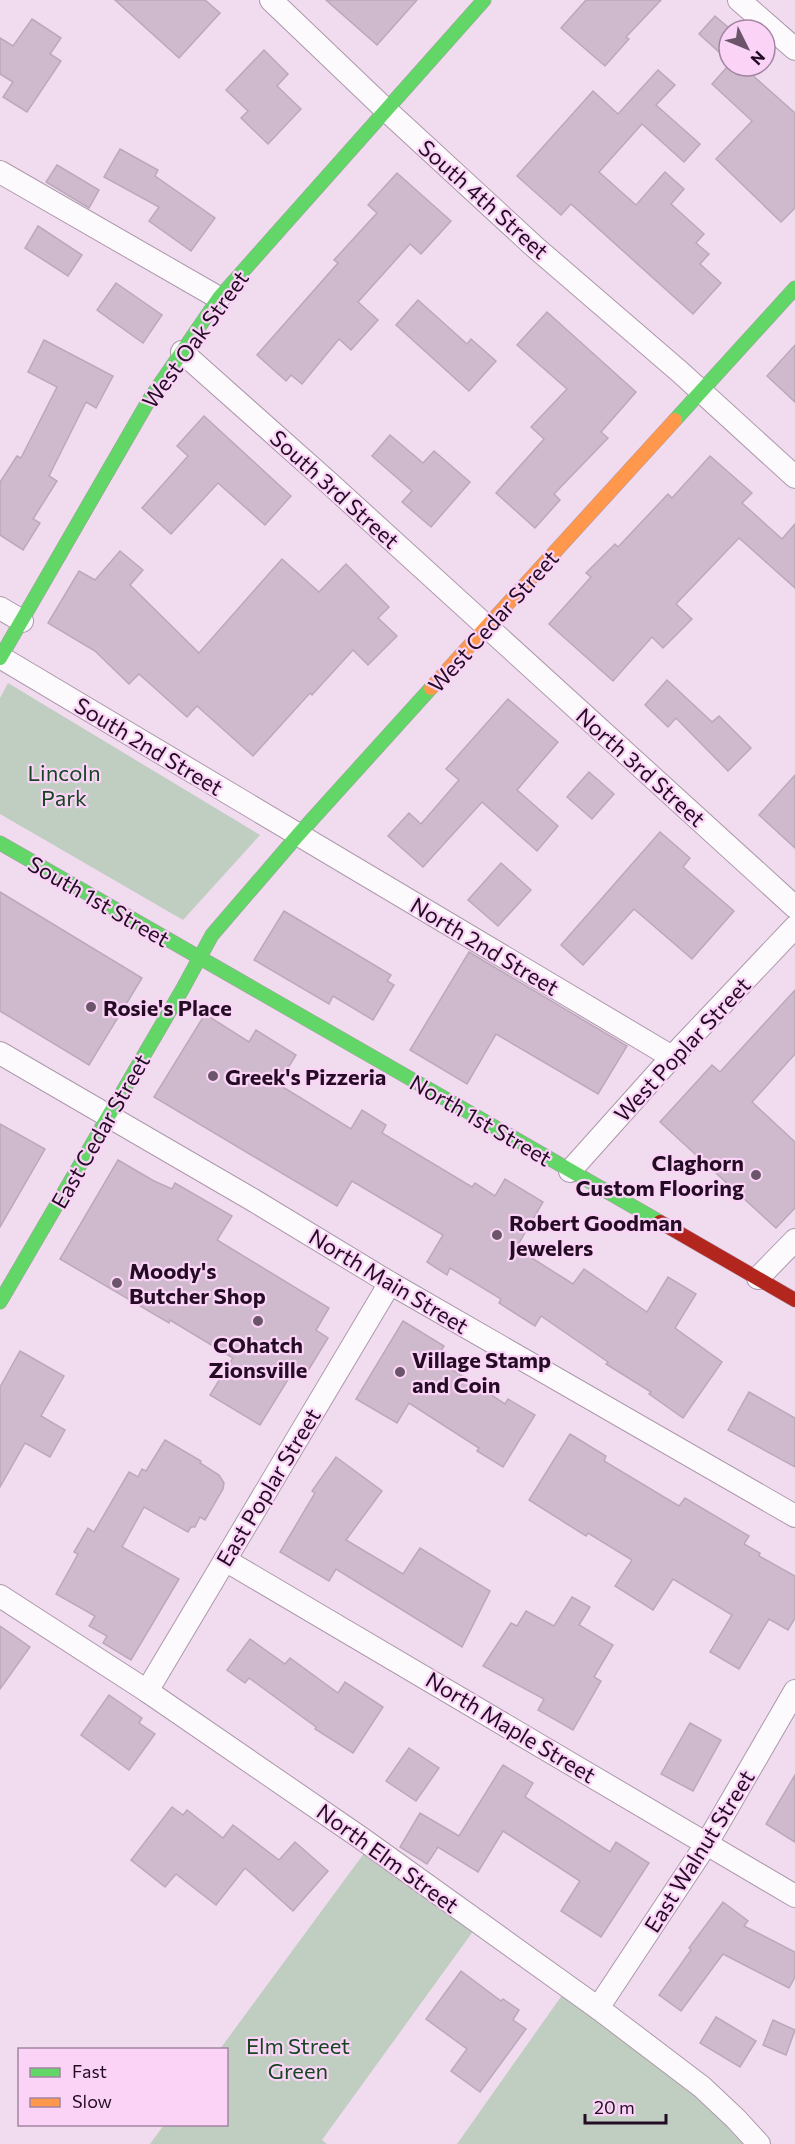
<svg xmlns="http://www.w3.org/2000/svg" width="795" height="2144" font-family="Commissioner,sans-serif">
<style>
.green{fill:#c0cdc1}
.building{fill:#cfbacd;stroke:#bca7bb;stroke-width:1.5}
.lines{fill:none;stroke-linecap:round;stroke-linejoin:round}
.street-casing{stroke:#ac98ab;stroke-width:24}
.fast-casing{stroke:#ac98ab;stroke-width:15}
.slow-casing{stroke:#ac98ab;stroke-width:15}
.jam-casing{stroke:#ac98ab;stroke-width:15}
.street{stroke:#fdfafd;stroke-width:22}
.fast{stroke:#63d668;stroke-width:14}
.slow{stroke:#ff974d;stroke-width:14}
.jam{stroke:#b3261e;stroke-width:14}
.poi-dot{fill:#6c556b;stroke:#fad3f7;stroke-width:2}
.labels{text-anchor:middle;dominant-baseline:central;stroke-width:4.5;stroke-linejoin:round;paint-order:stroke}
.street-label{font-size:22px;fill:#240d24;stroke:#fad3f7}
.park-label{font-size:22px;fill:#164621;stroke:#fad3f7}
.poi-label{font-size:22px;font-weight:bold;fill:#240d24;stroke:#fad3f7;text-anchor:start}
</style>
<rect width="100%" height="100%" fill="#f1dcef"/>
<g class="green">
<path d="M8,683L260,835L183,920L0,814V698Z"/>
<path d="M365,1852L474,1930L322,2140L327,2144H150L164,2125L226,2124V2050L220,2049Z"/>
<path d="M565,1991L707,2104L743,2144H457Z"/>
</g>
<g class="building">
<path d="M115,0H205L220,13L179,58Z"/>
<path d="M326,0H417L377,45Z"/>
<path d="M586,0H661L626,37L629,39L605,66L561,28Z"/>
<path d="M715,16L729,28V61L699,34Z"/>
<path d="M32,19L61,38L50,54L61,61L27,112L3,97L13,82L0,74V38L13,46Z"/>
<path d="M264,50L288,74L277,86L301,109L268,144L241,118L248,111L226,90Z"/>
<path d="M728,66H742L795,113V208L781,222L716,159L752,121L712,84Z"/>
<path d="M658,70L675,85L656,105L700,144L684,162L642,124L599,172L636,205L665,172L684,189L671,204L704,234L696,243L709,254L700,264L721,283L693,314L571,204L561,215L517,176L593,91L618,114Z"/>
<path d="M120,149L158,170L155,176L215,218L191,251L149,221L159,207L104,177Z"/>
<path d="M57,165L99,190L89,208L46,182Z"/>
<path d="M397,173L451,221L421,254L410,244L358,302L378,320L351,350L339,339L302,384L291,375L286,381L257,355L338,263L334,260L377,213L368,205Z"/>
<path d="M38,226L82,255L68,276L25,248Z"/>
<path d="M116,283L162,315L143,343L97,310Z"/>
<path d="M418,300L467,344L471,339L496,361L469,391L396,325Z"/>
<path d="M547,312L636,392L601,432L608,438L554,494L560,500L535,528L496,493L544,439L531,427L567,389L517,345Z"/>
<path d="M44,340L113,376L96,408L86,402L49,476L57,481L33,519L40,523L23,550L0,535V482L17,456L21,458L57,387L28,372Z"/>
<path d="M795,345V402L767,376Z"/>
<path d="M204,416L291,496L265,525L218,483L171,534L142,508L188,456L177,446Z"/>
<path d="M390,435L423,463L434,451L470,482L431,527L402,502L412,491L372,456Z"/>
<path d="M710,456L752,493L742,503L782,539L795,524V588L739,538L676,604L692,619L663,648L652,637L613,681L549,624L591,577L586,573L615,544L618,547L668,494L672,498Z"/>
<path d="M120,551L143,570L130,585L199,653L282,559L319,592L346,564L389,607L378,618L397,636L368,665L353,650L312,695L310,693L253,756L197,706L187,717L139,674L129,684L95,651L48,623L79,571L95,580Z"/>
<path d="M667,680L712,722L719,716L751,748L728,771L676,718L668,727L645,705Z"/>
<path d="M508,699L558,742L517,790L558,826L537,851L482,802L423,867L388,836L409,813L421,824L459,780L446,769Z"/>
<path d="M589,772L614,794L592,819L567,797Z"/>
<path d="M795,775V848L759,815Z"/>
<path d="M660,832L690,858L683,867L734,911L692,959L634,909L583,965L561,945Z"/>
<path d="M501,863L531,890L498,926L468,900Z"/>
<path d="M0,892L142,978L89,1065L0,1011Z"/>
<path d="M284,911L391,975L387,981L394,985L373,1020L333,996L329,1004L254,960Z"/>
<path d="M469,952L627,1046L598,1094L496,1034L467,1084L410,1050Z"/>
<path d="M795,990V1054L752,1102L795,1142V1208L776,1228L660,1122L712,1065L720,1072Z"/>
<path d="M205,1014L249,1042L256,1030L296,1055L278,1084L351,1129L362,1110L386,1125L382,1133L472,1187L475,1183L495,1196L505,1179L543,1202L516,1248L573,1284L584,1269L647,1312L668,1277L696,1294L675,1328L722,1362L683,1418L649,1394L651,1392L606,1364L608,1362L541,1316L535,1326L499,1303L501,1299L450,1268L447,1275L427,1262L443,1235L352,1181L337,1206L154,1097Z"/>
<path d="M0,1124L45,1149L0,1227Z"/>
<path d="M118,1160L154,1181L172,1189L175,1183L232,1216L217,1240L329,1308L316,1330L328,1338L306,1374L295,1368L260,1425L210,1395L233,1358L170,1320L169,1323L60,1259Z"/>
<path d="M403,1321L444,1346L436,1359L505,1404L508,1399L535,1415L503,1467L477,1451L479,1448L409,1403L397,1423L356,1399Z"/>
<path d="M20,1351L64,1376L41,1416L65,1430L50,1457L25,1443L0,1487V1387Z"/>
<path d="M749,1392L795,1418V1467L728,1430Z"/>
<path d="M570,1434L606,1456L604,1461L679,1506L685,1498L749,1536L744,1544L760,1553L759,1556L795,1576V1618L788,1630L769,1619L739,1669L710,1652L732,1615L673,1579L653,1610L615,1586L632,1560L588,1533L586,1536L529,1500Z"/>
<path d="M165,1440L201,1461L200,1463L219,1475L224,1483L223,1489L205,1520L200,1517L195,1527H191L188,1532L144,1507L122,1547L179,1579L131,1660L103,1643L107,1636L89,1626L95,1616L56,1594L78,1554L74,1552L88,1528L94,1532L129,1472L138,1477L142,1469L146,1471Z"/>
<path d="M336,1457L382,1491L346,1540L403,1574L420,1548L490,1591L462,1647L336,1569L329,1581L280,1552L315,1493L312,1491Z"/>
<path d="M572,1597L590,1607L579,1625L613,1645L594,1677L601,1681L573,1730L538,1710L544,1699L483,1666L511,1623L517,1626L526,1611L554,1626Z"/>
<path d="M0,1626L30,1647L0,1689Z"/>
<path d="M250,1639L285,1664L290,1658L338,1693L345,1682L383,1707L353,1753L315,1729L316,1727L249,1678L245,1683L227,1670Z"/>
<path d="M109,1695L142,1718L139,1723L155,1734L129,1770L81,1735Z"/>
<path d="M690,1723L721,1740L693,1791L661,1774Z"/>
<path d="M409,1748L439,1768L416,1801L386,1781Z"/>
<path d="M503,1765L533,1783L525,1797L610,1852L616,1842L649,1863L601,1937L561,1911L580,1881L503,1831L478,1872L438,1847L427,1864L400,1847L420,1813L459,1836Z"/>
<path d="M795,1775V1842L766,1824Z"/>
<path d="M172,1807L183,1815L187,1810L223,1838L233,1825L279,1860L295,1842L328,1871L293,1911L245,1868L216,1905L176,1874L165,1887L131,1860Z"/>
<path d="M723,1902L748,1921L744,1926L795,1952V1977L789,1988L723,1954L681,2011L659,1995L691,1950L689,1948Z"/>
<path d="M461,1971L501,2001L503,1999L519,2010L513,2020L526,2029L480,2092L451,2071L467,2049L426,2019Z"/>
<path d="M716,2017L756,2041L740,2067L700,2043Z"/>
<path d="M773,2020L795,2030L786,2055L763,2045Z"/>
</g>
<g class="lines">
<g class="street-casing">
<g id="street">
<path d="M271,0L385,109L536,248L680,372L795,477"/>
<path d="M739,0L795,49"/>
<path d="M0,172L219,298"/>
<path d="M182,352L328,482L795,907"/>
<path d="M0,608L22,621"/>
<path d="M0,657L672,1057"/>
<path d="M0,1053L253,1200L390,1283L795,1516"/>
<path d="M570,1171L672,1057L795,927"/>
<path d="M758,1278L795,1240"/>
<path d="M225,1560L795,1896"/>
<path d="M0,1596L147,1691L361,1838L598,2008L702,2087L736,2119L759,2144"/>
<path d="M147,1691L390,1283"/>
<path d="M598,2008L707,1843L795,1691"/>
</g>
</g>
<g class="fast-casing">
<g id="fast">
<path d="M675,420L795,288"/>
<path d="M0,658L149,400L219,298L484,0"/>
<path d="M0,843L660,1222"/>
<path d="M0,1302L182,990L212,935L298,835L431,688"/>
</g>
</g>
<g class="slow-casing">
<path id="slow" d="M431,688L675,420"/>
</g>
<g class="jam-casing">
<path id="jam" d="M660,1222L795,1300"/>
</g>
<use href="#street" class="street"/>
<use href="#fast" class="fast"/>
<use href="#slow" class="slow"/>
<use href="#jam" class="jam"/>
</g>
<g class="poi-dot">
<circle cx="91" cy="1007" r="6"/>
<circle cx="213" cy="1076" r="6"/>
<circle cx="756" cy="1175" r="6"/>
<circle cx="497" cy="1235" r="6"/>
<circle cx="117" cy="1283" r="6"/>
<circle cx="258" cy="1321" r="6"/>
<circle cx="400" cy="1372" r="6"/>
</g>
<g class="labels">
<g class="street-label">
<text transform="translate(484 199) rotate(42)">South 4th Street</text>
<text transform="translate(195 339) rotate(-54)">West Oak Street</text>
<text transform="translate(335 489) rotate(42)">South 3rd Street</text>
<text transform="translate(493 621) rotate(-48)">West Cedar Street</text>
<text transform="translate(149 746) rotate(31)">South 2nd Street</text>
<text transform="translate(641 767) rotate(42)">North 3rd Street</text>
<text transform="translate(99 901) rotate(30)">South 1st Street</text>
<text transform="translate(485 946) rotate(31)">North 2nd Street</text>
<text transform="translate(682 1049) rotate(-47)">West Poplar Street</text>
<text transform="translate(481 1120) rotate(30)">North 1st Street</text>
<text transform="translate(100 1131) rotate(-60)">East Cedar Street</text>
<text transform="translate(389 1281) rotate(31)">North Main Street</text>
<text transform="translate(268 1487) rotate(-59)">East Poplar Street</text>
<text transform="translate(511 1727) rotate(31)">North Maple Street</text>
<text transform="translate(699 1851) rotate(-58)">East Walnut Street</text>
<text transform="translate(388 1858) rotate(36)">North Elm Street</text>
</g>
<g class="park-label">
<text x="64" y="772">Lincoln<tspan x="64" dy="25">Park</tspan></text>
<text x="298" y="2045">Elm Street<tspan x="298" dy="25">Green</tspan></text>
</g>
<g class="poi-label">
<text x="103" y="1007">Rosie's Place</text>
<text x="225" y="1076">Greek's Pizzeria</text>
<text x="744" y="1162" text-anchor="end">Claghorn<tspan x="744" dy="25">Custom Flooring</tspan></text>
<text x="509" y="1222">Robert Goodman<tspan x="509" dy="25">Jewelers</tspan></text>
<text x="129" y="1270">Moody's<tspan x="129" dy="25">Butcher Shop</tspan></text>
<text x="258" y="1344" text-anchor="middle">COhatch<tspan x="258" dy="25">Zionsville</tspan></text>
<text x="412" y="1359">Village Stamp<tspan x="412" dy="25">and Coin</tspan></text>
</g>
</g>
<rect x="18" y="2048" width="210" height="78" fill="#fad3f7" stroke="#a484a3" stroke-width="1.5"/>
<rect x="30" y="2068" width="30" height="9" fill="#63d668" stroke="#a484a3" stroke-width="1.5"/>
<text x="72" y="2078" font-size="18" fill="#240d24">Fast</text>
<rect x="30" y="2098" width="30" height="9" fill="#ff974d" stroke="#a484a3" stroke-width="1.5"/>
<text x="72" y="2108" font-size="18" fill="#240d24">Slow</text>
<g transform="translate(747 48) rotate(133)"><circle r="28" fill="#fad3f7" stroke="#a484a3" stroke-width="1.5"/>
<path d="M0-4.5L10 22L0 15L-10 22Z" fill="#6c556b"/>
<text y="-9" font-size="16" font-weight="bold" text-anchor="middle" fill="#240d24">N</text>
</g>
<path d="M585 2114v9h81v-9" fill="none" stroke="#240d24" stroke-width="3"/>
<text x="594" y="2114" font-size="18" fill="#240d24" stroke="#fad3f7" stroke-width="4.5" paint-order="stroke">20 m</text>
</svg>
